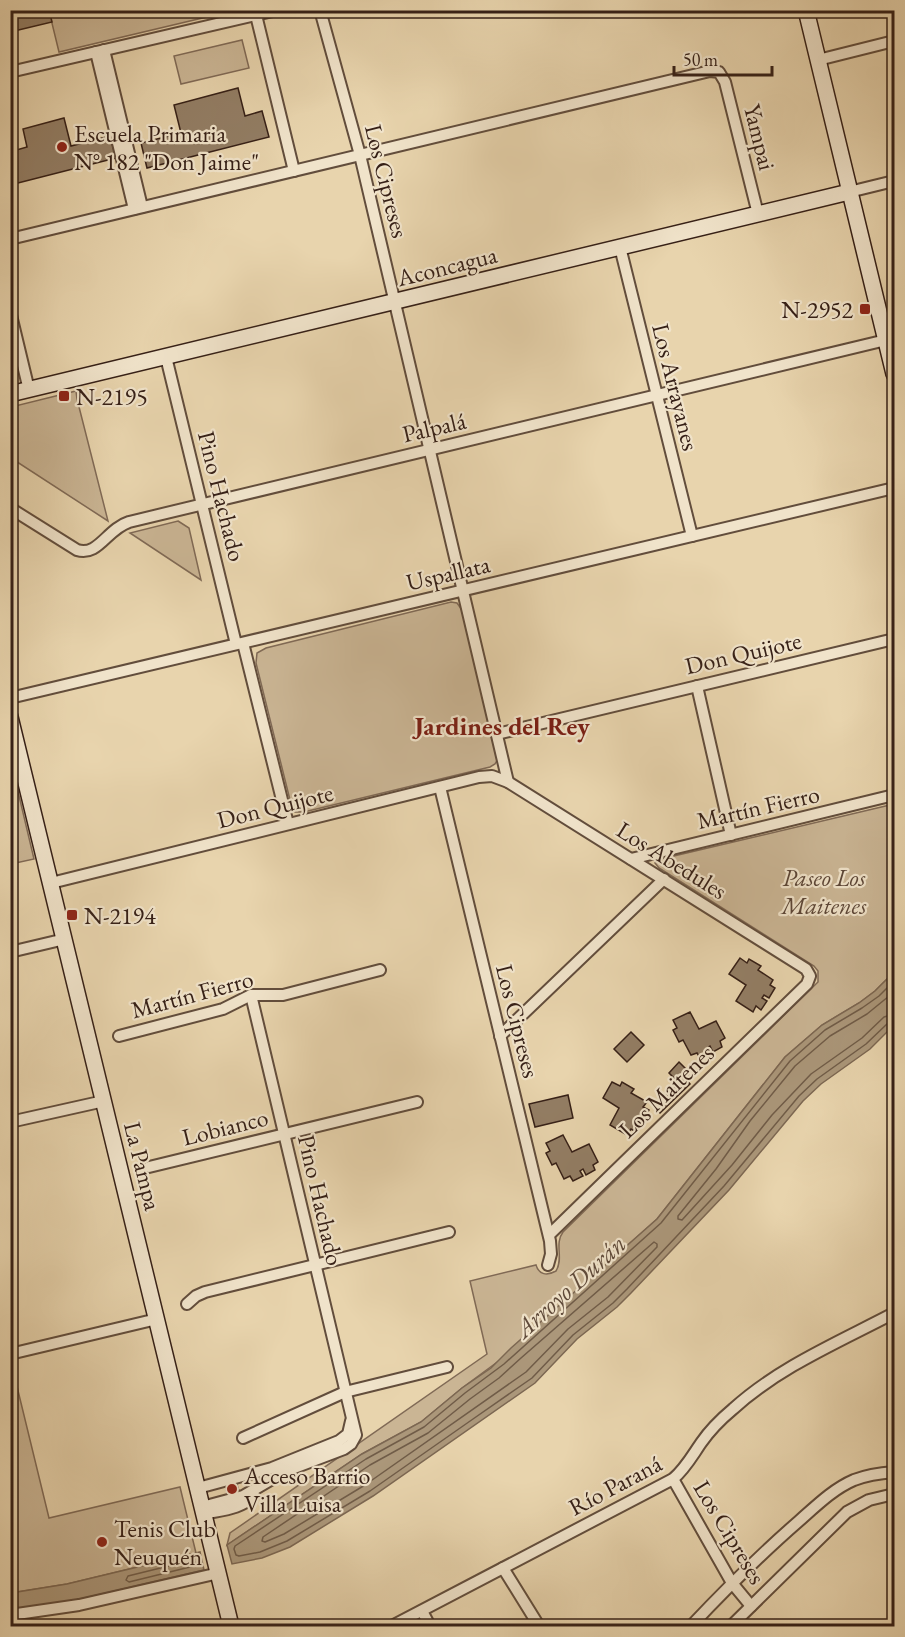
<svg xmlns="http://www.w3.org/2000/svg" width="905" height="1637" font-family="'EB Garamond',serif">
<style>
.green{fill:#cab594;stroke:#806a56;stroke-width:1.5}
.water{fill:#ab977a;stroke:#7c6752;stroke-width:1.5}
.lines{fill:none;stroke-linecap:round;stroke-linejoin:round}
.shore{stroke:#705c48;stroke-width:1.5}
.building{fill:#937e65;stroke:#362017;stroke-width:1.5}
.street-casing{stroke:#624d3c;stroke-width:14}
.secondary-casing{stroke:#362017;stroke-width:18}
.street{stroke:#f0e3ca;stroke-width:10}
.secondary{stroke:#f0e3ca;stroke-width:15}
.poi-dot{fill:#8f2418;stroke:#f0e3ca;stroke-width:2}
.labels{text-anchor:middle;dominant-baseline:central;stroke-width:4.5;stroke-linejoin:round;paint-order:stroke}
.poi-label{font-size:24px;fill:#362017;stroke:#f0e3ca;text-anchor:start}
.street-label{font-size:24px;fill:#362017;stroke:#f0e3ca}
.park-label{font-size:24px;font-style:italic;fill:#5b4536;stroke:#f0e3ca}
.neighbourhood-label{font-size:26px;font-weight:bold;fill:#7a1f14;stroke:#f0e3ca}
.water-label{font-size:26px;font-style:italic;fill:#5f4a3a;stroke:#f0e3ca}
</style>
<rect width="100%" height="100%" fill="#e8d4ad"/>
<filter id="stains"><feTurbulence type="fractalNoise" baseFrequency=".00333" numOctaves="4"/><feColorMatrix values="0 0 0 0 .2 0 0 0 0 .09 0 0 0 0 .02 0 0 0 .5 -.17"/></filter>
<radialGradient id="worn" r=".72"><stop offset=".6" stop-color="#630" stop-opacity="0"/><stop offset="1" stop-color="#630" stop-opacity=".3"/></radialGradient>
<g class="green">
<path d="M49,11V10L232,11L59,52Z"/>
<path d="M242,40L249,68L181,84L174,56Z"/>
<path d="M76,391L77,399L108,521L11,458V407Z"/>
<path d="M178,521L189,528L201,580L130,533Z"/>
<path d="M451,602L457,603L462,610L498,759L495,764L490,767L304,812H295L291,804L256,663L257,653L266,648Z"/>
<path d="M11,762L34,859L11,864H10Z"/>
<path d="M894,804V972L875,991L859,1003L822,1025L785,1057L657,1219L500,1360L462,1388L421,1422L362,1454L227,1545L230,1533L487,1354L470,1281L536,1265C539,1275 547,1276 556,1271C564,1258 554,1244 563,1232L818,982V971L814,966L659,868L655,863L657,860Z"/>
<path d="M12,1366L49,1518L180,1487L196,1553L67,1584L11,1593L10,1367Z"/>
</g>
<g class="water">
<path d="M894,972V1025L870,1049L821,1084L803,1101L729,1190L631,1293L617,1307L577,1339L535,1383L373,1496L290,1547L262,1558L232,1564L227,1545L362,1454L421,1422L462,1388L491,1368L511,1348L657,1219L785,1057L822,1025L859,1003L875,991Z"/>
<path d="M200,1552L204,1570L67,1602L11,1611V1593L67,1584Z"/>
</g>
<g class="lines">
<g class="shore">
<path d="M894,981L879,996L862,1008L825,1030L790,1061L661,1223L504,1364L465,1393L424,1427L366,1459L235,1546L234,1549L236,1555L239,1556L260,1552L287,1541L370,1491L473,1419L532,1378L573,1335L613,1303L627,1289L724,1186L799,1096L817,1079L866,1044L888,1023L894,1021"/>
<path d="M894,992L867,1014L830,1036L795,1066L750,1121L716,1169L678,1216V1219L682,1220L732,1165L772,1115L811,1074L862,1038L884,1017L894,1014"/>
<path d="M654,1242L657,1244V1247L608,1297L568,1329L526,1372L365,1485L284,1534L265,1542L262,1541L263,1537L370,1465L428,1433L470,1399L499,1378L521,1358Z"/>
<path d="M193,1560L196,1563L194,1566L129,1582L126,1580L128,1576Z"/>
</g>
</g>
<g class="building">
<path d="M25,10H49L52,22L10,32V14Z"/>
<path d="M238,88L245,116L262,111L269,137L147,168L141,143L181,133L174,105Z"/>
<path d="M64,118L71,146L110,136L116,158L10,185V159L15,158L13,151L27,147L23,129Z"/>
<path d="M740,958L747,963L749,959L761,966L758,970L773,980L770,985L775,988L769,998L764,995L762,998L767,1001L761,1010L756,1006L753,1012L736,1001L746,985L729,974Z"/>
<path d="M690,1012L699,1029L716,1021L725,1038L720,1041L722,1047L713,1052L710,1046L707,1048L710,1053L700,1058L697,1053L691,1055L683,1040L679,1042L673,1030L677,1028L673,1020Z"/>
<path d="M631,1032L644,1045L627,1062L614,1049Z"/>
<path d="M679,1062L690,1073L685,1078L690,1084L660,1113L654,1107L679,1083L669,1073Z"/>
<path d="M612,1082L620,1086L622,1082L634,1089L631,1093L647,1102L643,1107L649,1110L643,1120L638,1117L636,1120L641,1123L636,1132L631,1129L627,1135L610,1125L619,1108L603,1098Z"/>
<path d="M568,1095L573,1118L535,1127L529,1104Z"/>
<path d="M563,1135L572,1152L589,1144L598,1162L593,1165L595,1170L586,1175L583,1169L580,1171L583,1176L573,1181L570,1176L564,1179L556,1163L552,1165L546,1153L550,1151L546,1143Z"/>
<path d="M236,1482L240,1494L228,1497L225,1484Z"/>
</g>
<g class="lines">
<g class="street-casing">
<g id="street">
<path d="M320,10L360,155L508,782"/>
<path d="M256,15L294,171"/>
<path d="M104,50L142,207"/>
<path d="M96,52L134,209"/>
<path d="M818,60L894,41"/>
<path d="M10,72L277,10"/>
<path d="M849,192L894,181"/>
<path d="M10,239L710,71L719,72L725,82L758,214"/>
<path d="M620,247L692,536"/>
<path d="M10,311L29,390"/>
<path d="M166,357L236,644"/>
<path d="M10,508L77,550C98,557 107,529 129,522L886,340"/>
<path d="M243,643L288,824"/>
<path d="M697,686L731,835"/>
<path d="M10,698L894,488"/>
<path d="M497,734L894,639"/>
<path d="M440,787L550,1241L551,1254L548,1265"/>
<path d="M631,859L894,795"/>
<path d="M51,883L479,777L492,776L508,782L806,969L810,976L807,984L549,1235"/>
<path d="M10,952L65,939"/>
<path d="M119,1036L223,1009L251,995H283L380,970"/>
<path d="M500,1036L664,879"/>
<path d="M10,1122L104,1101"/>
<path d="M149,1167L417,1102"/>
<path d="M187,1304L196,1296L205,1292L449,1232"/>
<path d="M10,1354L157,1319"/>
<path d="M243,1438L345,1392L447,1367"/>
<path d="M673,1479L732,1583L751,1606"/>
<path d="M198,1488L272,1468L339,1441L348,1434L351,1421"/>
<path d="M202,1507L243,1496L286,1471L344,1449L351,1444L356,1435L251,995"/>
<path d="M204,1514C222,1510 242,1509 254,1495"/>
<path d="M503,1568L539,1626"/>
<path d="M422,1611L430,1626"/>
<path d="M10,1615L79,1605L219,1573"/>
<path d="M392,1626L673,1479C685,1469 692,1456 701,1443C710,1430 721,1419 733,1409C779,1367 839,1342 894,1313"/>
<path d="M691,1626C725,1590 761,1554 799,1521C816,1506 833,1489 854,1480C867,1475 881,1473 894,1472"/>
<path d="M731,1626L847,1512L869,1500L894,1494"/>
</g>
</g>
<g class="secondary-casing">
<g id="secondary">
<path d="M806,10L894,374"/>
<path d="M10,394L849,192"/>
<path d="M10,717L231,1626"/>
</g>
</g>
<use href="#street" class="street"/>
<use href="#secondary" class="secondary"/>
</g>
<g class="poi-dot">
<circle cx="62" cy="147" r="6"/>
<rect x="859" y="303" width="12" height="12" rx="3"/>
<rect x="58" y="390" width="12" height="12" rx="3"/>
<rect x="66" y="909" width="12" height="12" rx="3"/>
<circle cx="232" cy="1489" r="6"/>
<circle cx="102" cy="1542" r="6"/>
</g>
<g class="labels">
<g class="poi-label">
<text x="74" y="133">Escuela Primaria<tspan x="74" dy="28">N° 182 "Don Jaime"</tspan></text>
<text x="853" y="309" text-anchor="end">N-2952</text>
<text x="76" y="396">N-2195</text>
<text x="84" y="915">N-2194</text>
<text x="244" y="1475">Acceso Barrio<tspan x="244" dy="28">Villa Luisa</tspan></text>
<text x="114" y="1528">Tenis Club<tspan x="114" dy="28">Neuquén</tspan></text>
</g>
<g class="street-label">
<text transform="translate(760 137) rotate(76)">Yampai</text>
<text transform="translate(387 181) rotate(76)">Los Cipreses</text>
<text transform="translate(447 266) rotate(-14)">Aconcagua</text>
<text transform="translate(676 387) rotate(76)">Los Arrayanes</text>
<text transform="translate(434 427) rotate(-13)">Palpalá</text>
<text transform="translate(222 496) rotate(76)">Pino Hachado</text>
<text transform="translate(448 573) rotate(-13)">Uspallata</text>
<text transform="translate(743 653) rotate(-13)">Don Quijote</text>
<text transform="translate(275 806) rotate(-14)">Don Quijote</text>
<text transform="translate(758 807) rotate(-13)">Martín Fierro</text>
<text transform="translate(672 860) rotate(32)">Los Abedules</text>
<text transform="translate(192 994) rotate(-15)">Martín Fierro</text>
<text transform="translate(518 1021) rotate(76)">Los Cipreses</text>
<text transform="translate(666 1091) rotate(-44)">Los Maitenes</text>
<text transform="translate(225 1127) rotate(-14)">Lobianco</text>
<text transform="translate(143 1166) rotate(76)">La Pampa</text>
<text transform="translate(321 1200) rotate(77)">Pino Hachado</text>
<text transform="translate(615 1485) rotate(-28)">Río Paraná</text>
<text transform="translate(730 1532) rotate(59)">Los Cipreses</text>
</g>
<g class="park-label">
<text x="824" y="877">Paseo Los<tspan x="824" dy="28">Maitenes</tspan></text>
</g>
<g class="neighbourhood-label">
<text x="502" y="726">Jardines del Rey</text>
</g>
<g class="water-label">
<text transform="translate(570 1286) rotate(-42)">Arroyo Durán</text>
</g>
</g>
<rect width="905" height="1637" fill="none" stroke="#e8d4ad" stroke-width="36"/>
<rect x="12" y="12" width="881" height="1613" fill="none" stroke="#362017" stroke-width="3"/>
<rect x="18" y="18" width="869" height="1601" fill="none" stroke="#362017" stroke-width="1.5"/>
<path d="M674 66v9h98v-9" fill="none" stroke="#362017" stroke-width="3"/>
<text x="683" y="66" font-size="18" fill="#362017" stroke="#f0e3ca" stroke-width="4.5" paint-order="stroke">50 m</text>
<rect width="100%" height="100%" filter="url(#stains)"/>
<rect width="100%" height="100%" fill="url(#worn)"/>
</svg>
